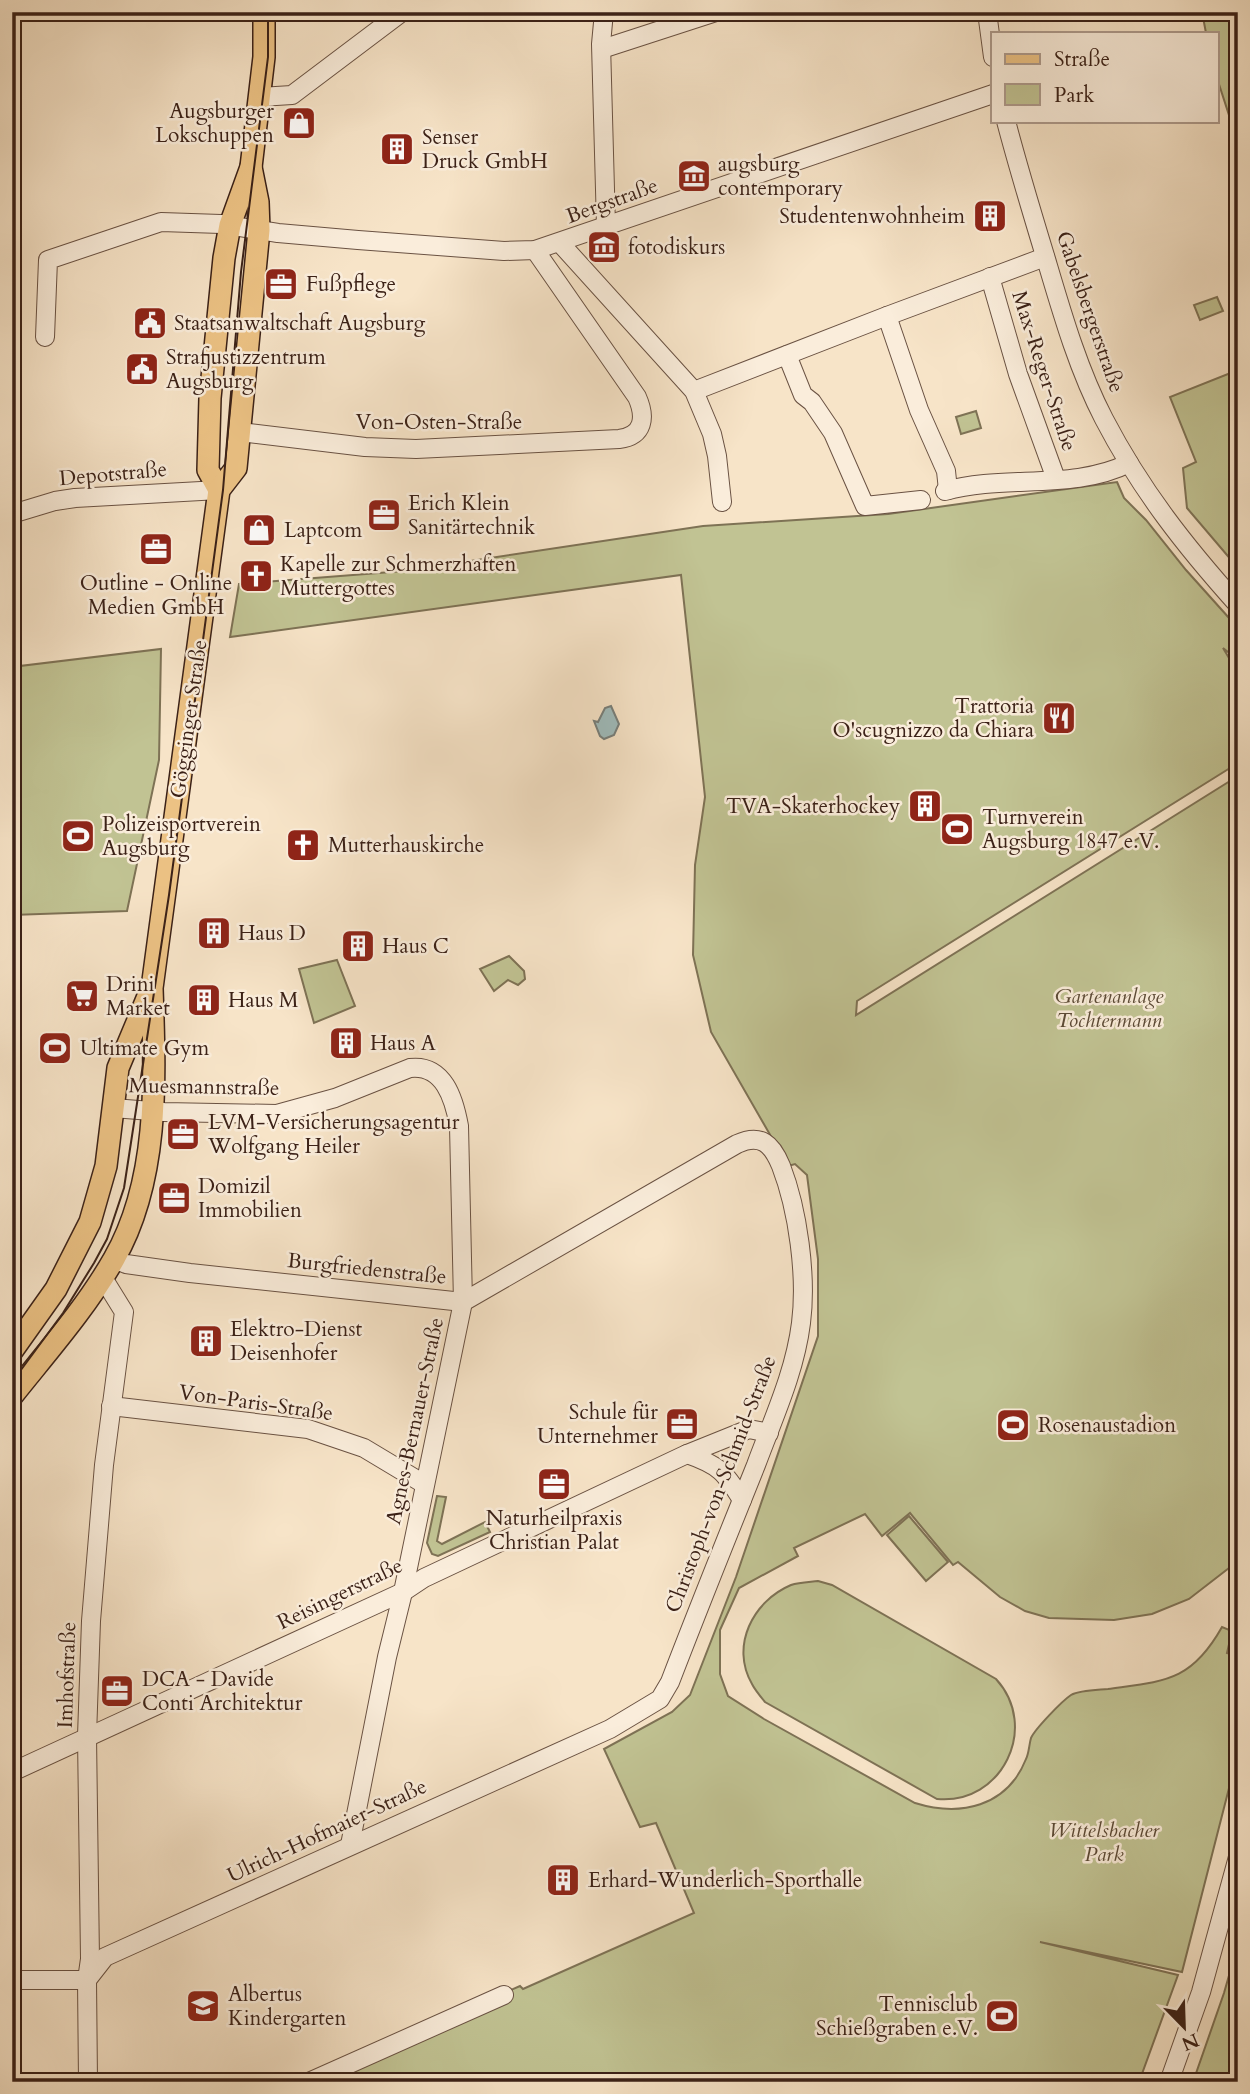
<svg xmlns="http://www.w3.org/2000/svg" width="1250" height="2094" font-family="Cardo,serif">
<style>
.green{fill:#c1c393;stroke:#7e7255;stroke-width:2}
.water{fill:#9fbdbe;stroke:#777f7b;stroke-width:2}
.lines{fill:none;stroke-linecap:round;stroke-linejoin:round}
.minor-casing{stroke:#6a5243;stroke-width:20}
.major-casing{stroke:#3b2117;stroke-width:24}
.minor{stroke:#faeddb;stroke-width:18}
.major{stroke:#ecc284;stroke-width:21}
.tram{stroke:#3b2117;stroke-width:2}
.labels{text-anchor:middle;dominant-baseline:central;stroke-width:5;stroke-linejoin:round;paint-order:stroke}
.poi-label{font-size:21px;fill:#3b2117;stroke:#faeddb;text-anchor:start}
.street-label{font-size:21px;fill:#3b2117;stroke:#faeddb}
.park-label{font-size:21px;font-style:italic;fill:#5c4a36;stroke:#faeddb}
</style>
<rect width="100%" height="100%" fill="#f7e4c8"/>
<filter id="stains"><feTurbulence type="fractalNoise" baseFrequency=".00286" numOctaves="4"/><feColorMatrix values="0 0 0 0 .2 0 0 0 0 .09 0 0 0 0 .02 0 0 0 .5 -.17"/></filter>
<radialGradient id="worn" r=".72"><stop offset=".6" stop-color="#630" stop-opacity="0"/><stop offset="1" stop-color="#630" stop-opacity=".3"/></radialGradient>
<g class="green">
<path d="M1202,12H1238V143L1217,78V33H1206Z"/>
<path d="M1217,297L1223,311L1200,320L1194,305Z"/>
<path d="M1238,370V568L1187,508L1183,468L1196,462L1170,397Z"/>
<path d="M976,411L981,428L961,434L956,417Z"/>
<path d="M1117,482L1124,498L1146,520L1186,570L1238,628V660L1223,648L1238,673V763L857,1001L856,1015L1238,776V1561L1189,1599L1152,1614L1114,1620L1049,1618L1025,1611L1000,1597L958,1562L953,1565L910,1513L882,1536L865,1514L794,1548L798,1556L739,1588L720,1630V1674L728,1696L764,1719L915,1803C960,1817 1007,1807 1026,1759C1029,1753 1029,1745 1031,1738C1035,1729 1062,1701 1071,1695C1080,1690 1097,1690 1108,1689C1165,1681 1191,1682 1222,1627L1232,1631L1227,1653L1238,1656V1753L1182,1972L1040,1942L1178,1975L1139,2082H300L520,1986L523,1989L694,1913L656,1823L640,1827L604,1749L672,1712L690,1695L736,1577L818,1336V1259L807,1175L795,1164L788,1166L711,1032L693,955L695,865L705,797L681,575L230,637L239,584L404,571L703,526L888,514Z"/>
<path d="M161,649L159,760L127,911L12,915V667Z"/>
<path d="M509,956L524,971L525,979L518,985L508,980L494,991L480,969Z"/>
<path d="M337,960L355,1006L314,1023L299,969Z"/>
<path d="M437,1496L446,1497L437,1541L442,1544L485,1522L490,1532L438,1556L432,1554L427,1543Z"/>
<path d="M909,1516L948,1562L926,1581L887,1535Z"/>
<path d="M818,1581L832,1585L996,1679C1040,1727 1002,1805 937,1799L765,1702C760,1696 755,1690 752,1684C730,1646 753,1601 791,1585C799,1582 809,1582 818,1581Z"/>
<path d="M1238,1944V2082H1193L1224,1993Z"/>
</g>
<path class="water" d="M611,706L619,724L614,735L604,739L600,736L594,721L598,722L605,708Z"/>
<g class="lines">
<g class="minor-casing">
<g id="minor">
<path d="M604,12L601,44L606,226"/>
<path d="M987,12L993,57"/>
<path d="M602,49L716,12"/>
<path d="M260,97L292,95L402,12"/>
<path d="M1006,121C1018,167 1032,213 1046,259C1062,313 1078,369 1104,419C1141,490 1185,546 1238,605"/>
<path d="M560,243L694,391L712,434L717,456L722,502"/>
<path d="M990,277L1018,374L1056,479"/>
<path d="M887,316L919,410L946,471L948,490"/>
<path d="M45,337L48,260L161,222L221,224L278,233L358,240L504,251L535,250L993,94"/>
<path d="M787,355L803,395L812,402L833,433L865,506L921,500"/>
<path d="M694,391L887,316L1045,257"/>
<path d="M240,432L365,447L416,449L619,439C644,436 646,417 637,397L535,250"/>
<path d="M945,491C1004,474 1074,491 1129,463"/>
<path d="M12,514L55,501L75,498L219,490"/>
<path d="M113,1108L164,1112L277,1114L335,1098L410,1068C444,1064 454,1099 459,1126L463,1302L403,1592L387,1657L350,1845"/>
<path d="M111,1406L308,1429L364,1448L424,1484"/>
<path d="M687,1454C719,1465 725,1472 742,1500"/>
<path d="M12,1772L403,1592L424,1578L687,1454L749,1429L769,1433"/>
<path d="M12,1980H87L105,1957L610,1729L660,1699L670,1682C698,1609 727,1537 756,1465C773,1419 795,1372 801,1323C807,1276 798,1210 781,1166C772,1144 761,1133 737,1144L463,1302L190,1273L126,1264L114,1259"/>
<path d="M88,2082L87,1980L90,1959L87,1736L91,1621L104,1465L124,1312L103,1278"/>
<path d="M309,2082L504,1995"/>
<path d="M1169,2082L1201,1992L1238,1857"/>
</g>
</g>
<g class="major-casing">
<g id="major">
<path d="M219,490L208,470L210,398L224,258L230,225L251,167L264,57V12"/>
<path d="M12,1351L56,1289L90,1222L106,1166L118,1068L149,994"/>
<path d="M12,1396C47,1352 86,1308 114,1259C160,1179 155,1077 152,988L219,490L236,468L259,230L258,202L251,167"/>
</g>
</g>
<use href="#minor" class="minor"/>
<use href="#major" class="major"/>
<path class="tram" d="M12,1382L63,1313L94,1263L107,1239L124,1188L169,895L223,490L241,272L268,57V12"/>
</g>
<defs>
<g id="shop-square" transform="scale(1.75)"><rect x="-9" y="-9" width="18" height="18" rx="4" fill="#8f2418" stroke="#faeddb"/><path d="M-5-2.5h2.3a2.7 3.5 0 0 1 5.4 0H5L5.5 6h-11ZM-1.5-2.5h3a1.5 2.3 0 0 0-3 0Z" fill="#fff"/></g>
<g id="building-square" transform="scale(1.75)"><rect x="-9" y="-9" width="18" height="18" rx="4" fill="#8f2418" stroke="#faeddb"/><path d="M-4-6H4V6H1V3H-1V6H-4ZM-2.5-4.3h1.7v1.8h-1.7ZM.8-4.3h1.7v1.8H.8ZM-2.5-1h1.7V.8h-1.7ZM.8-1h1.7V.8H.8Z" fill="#fff"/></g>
<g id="museum-square" transform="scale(1.75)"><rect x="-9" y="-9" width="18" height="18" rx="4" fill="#8f2418" stroke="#faeddb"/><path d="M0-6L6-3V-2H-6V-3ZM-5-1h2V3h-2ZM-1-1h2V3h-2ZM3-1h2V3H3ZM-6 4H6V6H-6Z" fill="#fff"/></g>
<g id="office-square" transform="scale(1.75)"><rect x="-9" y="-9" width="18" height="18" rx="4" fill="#8f2418" stroke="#faeddb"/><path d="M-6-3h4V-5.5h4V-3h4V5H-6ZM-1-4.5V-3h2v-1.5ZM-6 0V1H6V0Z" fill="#fff"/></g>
<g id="civic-square" transform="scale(1.75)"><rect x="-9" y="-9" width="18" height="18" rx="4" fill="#8f2418" stroke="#faeddb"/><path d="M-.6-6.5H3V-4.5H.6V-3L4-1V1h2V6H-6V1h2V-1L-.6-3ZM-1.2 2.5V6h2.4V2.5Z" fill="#fff"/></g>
<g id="church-square" transform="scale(1.75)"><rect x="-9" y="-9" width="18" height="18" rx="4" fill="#8f2418" stroke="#faeddb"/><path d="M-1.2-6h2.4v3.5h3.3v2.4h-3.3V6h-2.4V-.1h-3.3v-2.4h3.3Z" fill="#fff"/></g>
<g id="restaurant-square" transform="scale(1.75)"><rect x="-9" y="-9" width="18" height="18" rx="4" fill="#8f2418" stroke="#faeddb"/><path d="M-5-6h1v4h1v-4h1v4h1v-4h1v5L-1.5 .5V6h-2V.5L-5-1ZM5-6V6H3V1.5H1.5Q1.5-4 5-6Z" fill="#fff"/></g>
<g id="stadium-square" transform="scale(1.75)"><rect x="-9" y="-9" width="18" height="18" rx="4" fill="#8f2418" stroke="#faeddb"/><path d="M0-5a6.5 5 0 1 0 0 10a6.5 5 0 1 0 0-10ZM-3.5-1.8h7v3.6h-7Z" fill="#fff"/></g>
<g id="supermarket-square" transform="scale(1.75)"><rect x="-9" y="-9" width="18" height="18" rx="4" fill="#8f2418" stroke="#faeddb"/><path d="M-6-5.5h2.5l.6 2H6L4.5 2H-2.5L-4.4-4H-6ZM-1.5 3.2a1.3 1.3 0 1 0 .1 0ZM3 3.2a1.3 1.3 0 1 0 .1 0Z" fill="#fff"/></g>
<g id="school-square" transform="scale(1.75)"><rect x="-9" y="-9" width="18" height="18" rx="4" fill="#8f2418" stroke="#faeddb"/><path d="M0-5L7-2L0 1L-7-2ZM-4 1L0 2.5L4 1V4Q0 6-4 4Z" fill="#fff"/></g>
</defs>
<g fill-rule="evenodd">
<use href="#shop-square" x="299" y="123"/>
<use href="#building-square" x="397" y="149"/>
<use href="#museum-square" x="694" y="176"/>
<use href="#building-square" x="990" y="216"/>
<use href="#museum-square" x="604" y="247"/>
<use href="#office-square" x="281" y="284"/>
<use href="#civic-square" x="150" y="323"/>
<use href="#civic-square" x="142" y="369"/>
<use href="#office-square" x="384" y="515"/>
<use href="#shop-square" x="259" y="530"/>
<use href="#office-square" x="156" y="549"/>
<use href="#church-square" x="256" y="576"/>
<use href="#restaurant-square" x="1059" y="718"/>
<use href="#building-square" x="925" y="806"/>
<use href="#stadium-square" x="957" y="829"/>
<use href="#stadium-square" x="78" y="836"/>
<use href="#church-square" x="303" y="845"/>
<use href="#building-square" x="214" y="933"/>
<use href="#building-square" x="358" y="946"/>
<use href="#supermarket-square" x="82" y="996"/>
<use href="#building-square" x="204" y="1000"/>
<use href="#building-square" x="346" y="1043"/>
<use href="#stadium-square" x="55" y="1048"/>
<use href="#office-square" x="183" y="1134"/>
<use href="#office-square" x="174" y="1198"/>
<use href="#building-square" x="206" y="1341"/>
<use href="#office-square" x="682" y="1424"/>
<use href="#stadium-square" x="1013" y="1425"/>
<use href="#office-square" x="554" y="1484"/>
<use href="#office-square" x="117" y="1691"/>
<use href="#building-square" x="563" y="1880"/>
<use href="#school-square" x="203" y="2006"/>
<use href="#stadium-square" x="1002" y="2016"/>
</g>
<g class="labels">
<g class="poi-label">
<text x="274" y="111" text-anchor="end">Augsburger<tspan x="274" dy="24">Lokschuppen</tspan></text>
<text x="422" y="137">Senser<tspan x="422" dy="24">Druck GmbH</tspan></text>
<text x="718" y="164">augsburg<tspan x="718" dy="24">contemporary</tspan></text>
<text x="965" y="216" text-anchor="end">Studentenwohnheim</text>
<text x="628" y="247">fotodiskurs</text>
<text x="306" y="284">Fußpflege</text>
<text x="174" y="323">Staatsanwaltschaft Augsburg</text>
<text x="166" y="357">Strafjustizzentrum<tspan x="166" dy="24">Augsburg</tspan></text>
<text x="408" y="503">Erich Klein<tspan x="408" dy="24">Sanitärtechnik</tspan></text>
<text x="284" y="530">Laptcom</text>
<text x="280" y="564">Kapelle zur Schmerzhaften<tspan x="280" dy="24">Muttergottes</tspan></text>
<text x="156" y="583" text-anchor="middle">Outline - Online<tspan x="156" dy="24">Medien GmbH</tspan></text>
<text x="1034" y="706" text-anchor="end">Trattoria<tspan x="1034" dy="24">O'scugnizzo da Chiara</tspan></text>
<text x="900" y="806" text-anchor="end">TVA-Skaterhockey</text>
<text x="982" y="817">Turnverein<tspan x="982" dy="24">Augsburg 1847 e.V.</tspan></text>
<text x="102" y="824">Polizeisportverein<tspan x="102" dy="24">Augsburg</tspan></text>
<text x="328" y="845">Mutterhauskirche</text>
<text x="238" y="933">Haus D</text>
<text x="382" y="946">Haus C</text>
<text x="106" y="984">Drini<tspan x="106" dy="24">Market</tspan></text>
<text x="228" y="1000">Haus M</text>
<text x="370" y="1043">Haus A</text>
<text x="80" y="1048">Ultimate Gym</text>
<text x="208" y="1122">LVM-Versicherungsagentur<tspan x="208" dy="24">Wolfgang Heiler</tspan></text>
<text x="198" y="1186">Domizil<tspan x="198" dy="24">Immobilien</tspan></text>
<text x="230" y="1329">Elektro-Dienst<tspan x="230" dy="24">Deisenhofer</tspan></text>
<text x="658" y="1412" text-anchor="end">Schule für<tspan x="658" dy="24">Unternehmer</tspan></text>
<text x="1038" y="1425">Rosenaustadion</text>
<text x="554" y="1518" text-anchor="middle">Naturheilpraxis<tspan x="554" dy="24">Christian Palat</tspan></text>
<text x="142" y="1679">DCA - Davide<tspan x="142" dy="24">Conti Architektur</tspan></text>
<text x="588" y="1880">Erhard-Wunderlich-Sporthalle</text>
<text x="228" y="1994">Albertus<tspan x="228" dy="24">Kindergarten</tspan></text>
<text x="978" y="2004" text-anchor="end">Tennisclub<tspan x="978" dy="24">Schießgraben e.V.</tspan></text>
</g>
<g class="street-label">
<text transform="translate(612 201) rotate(-20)">Bergstraße</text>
<text transform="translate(1090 312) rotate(71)">Gabelsbergerstraße</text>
<text transform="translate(1044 371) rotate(72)">Max-Reger-Straße</text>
<text x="439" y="422">Von-Osten-Straße</text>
<text transform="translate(113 474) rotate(-5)">Depotstraße</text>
<text transform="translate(189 719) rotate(-82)">Gögginger Straße</text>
<text transform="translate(204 1087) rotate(1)">Muesmannstraße</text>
<text transform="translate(367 1269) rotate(6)">Burgfriedenstraße</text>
<text transform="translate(256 1403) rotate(8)">Von-Paris-Straße</text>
<text transform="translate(415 1421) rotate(-78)">Agnes-Bernauer-Straße</text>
<text transform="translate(721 1484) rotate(-69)">Christoph-von-Schmid-Straße</text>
<text transform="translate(340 1594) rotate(-26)">Reisingerstraße</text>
<text transform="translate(67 1675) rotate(-88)">Imhofstraße</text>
<text transform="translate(327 1831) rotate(-25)">Ulrich-Hofmaier-Straße</text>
</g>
<g class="park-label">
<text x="1109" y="996">Gartenanlage<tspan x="1109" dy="24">Tochtermann</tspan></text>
<text x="1104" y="1830">Wittelsbacher<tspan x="1104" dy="24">Park</tspan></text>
</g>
</g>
<rect width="1250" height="2094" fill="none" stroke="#f7e4c8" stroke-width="42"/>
<rect x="14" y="14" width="1222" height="2066" fill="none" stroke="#3b2117" stroke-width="3.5"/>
<rect x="21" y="21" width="1208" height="2052" fill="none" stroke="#3b2117" stroke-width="2"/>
<rect x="991" y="32" width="228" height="91" fill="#faeddb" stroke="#ae9b8d" stroke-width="2"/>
<rect x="1005" y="54" width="35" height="10" fill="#ecc284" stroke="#ae9b8d" stroke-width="2"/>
<text x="1054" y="66" font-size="21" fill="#3b2117">Straße</text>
<rect x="1005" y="84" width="35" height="21" fill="#c1c393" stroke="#ae9b8d" stroke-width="2"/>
<text x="1054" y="102" font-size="21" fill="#3b2117">Park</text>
<g transform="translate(1184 2027) rotate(157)" stroke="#faeddb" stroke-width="5" paint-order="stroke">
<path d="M0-5L12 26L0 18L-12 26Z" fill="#3b2117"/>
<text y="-10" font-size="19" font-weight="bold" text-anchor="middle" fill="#3b2117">N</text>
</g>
<rect width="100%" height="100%" filter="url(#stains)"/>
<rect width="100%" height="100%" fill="url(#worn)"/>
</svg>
